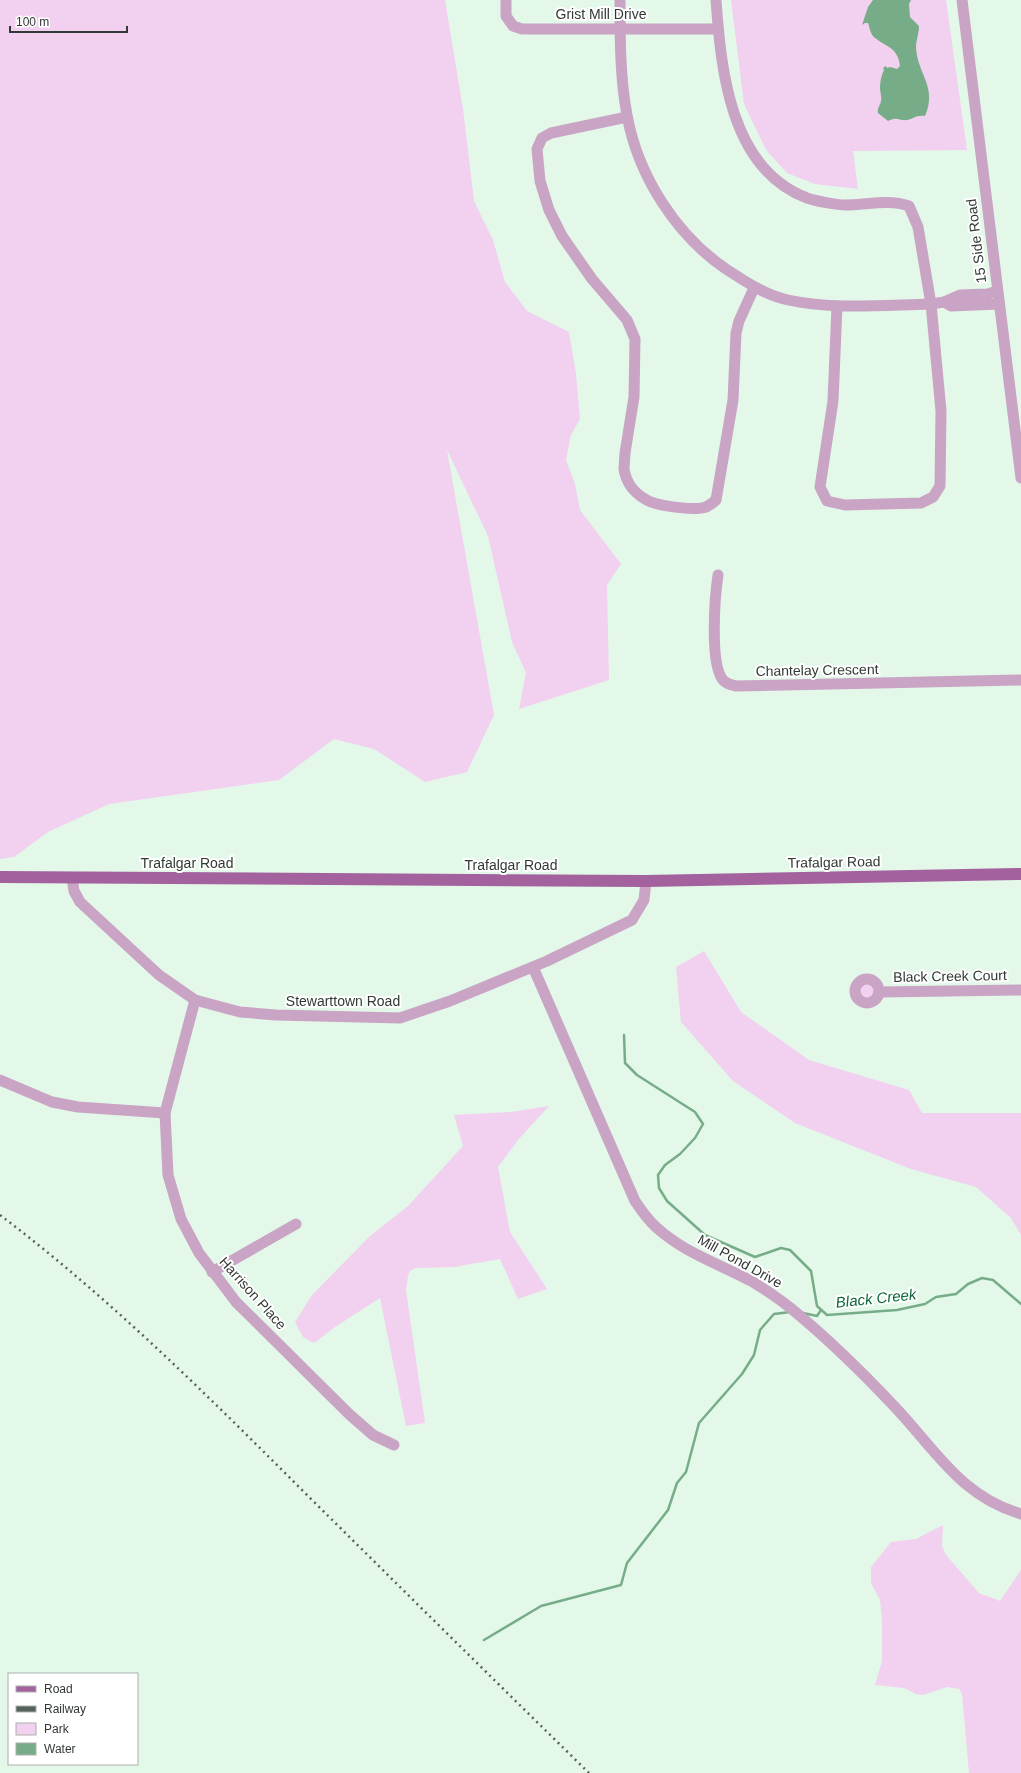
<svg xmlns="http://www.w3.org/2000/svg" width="1021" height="1773" font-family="Arial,sans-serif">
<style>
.green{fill:#f2d0ef}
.water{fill:#76ad88}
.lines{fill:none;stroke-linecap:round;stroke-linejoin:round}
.stream{stroke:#76ad88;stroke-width:2.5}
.minor{stroke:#c9a4c5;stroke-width:11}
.major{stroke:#a3619e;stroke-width:12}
.rail{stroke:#57625a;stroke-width:2.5;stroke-dasharray:2 4;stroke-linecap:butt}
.labels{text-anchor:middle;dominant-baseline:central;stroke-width:4;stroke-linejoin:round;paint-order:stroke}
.street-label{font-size:14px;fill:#303933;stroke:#fff}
.water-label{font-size:15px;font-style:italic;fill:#0d6739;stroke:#fff}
</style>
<rect width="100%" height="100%" fill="#e3f8e9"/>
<g class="green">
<path d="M0,0H445L463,109L474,201L493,240L505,282L527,311L569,332L576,374L580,419L571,435L566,460L575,484L580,510L621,564L607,585L609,680L519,709L526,673L512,642L488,536L447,450L494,715L467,772L425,782L374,749L334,739L279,780L109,804L48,832L14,857L0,859Z"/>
<path d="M731,0H946L967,150L853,151L858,189L815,184L787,173L766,150L744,104Z"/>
<path d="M704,951L741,1012L809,1060L909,1090L922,1113H1021V1235L1011,1218L976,1187L911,1169L795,1123L733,1081L681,1022L676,967Z"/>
<circle cx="866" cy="991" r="8"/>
<path d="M549,1106L518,1140L498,1167L510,1232L547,1289L518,1299L500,1259L454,1267L416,1268L410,1271L408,1276L406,1290L425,1423L406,1426L380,1298L335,1327L314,1343L303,1337L295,1322L312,1295L369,1237L408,1206L463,1146L454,1115L511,1112Z"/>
<path d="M943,1525L942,1546L946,1555L979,1593L1000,1601L1021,1570V1773H969L962,1694L959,1689L947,1687L923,1695L916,1694L904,1688L875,1685L882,1661V1620L880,1600L871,1583V1567L891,1542L916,1539Z"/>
</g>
<path class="water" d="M873,0H911L909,4L910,17L919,26C919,33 916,41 916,47C917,74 938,87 925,116C915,115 914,119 907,120C898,121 898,116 888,121L878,113C877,108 880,106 881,101C882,97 880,92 880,88C880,82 881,76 884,70L883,68L886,66L887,68L890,67L897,69L900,66C898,47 886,47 875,38C870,34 870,28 868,23H865L862,25L868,7Z"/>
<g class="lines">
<g class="stream">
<path d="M624,1035L625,1063L637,1075L695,1112L703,1124L695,1138L680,1154L665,1165L658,1175L659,1188L667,1201L705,1235L755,1257L781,1248L790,1250L811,1271L817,1306L827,1315L897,1310L925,1304L936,1297L956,1294L968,1284L982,1278L993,1280L1021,1304"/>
<path d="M803,1313L817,1316L821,1310"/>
<path d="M484,1640L541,1606L621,1585L627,1563L668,1510L677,1483L686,1472L699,1423L742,1374L754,1355L760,1330L774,1314L790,1312"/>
</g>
<g class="minor">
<path d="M506,0V16L513,26L522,29H718"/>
<path d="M620,0C620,38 620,78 627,115C638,176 676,235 726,269C746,282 765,295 788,300C835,310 883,305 931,304L944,302L960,295L988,294L997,291"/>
<path d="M716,0C721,70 730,169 807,198C816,201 836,205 846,205C867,205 888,199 909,206L918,227L931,304L941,411L940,486L933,497L921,503L845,505L827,501L820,487L833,401L837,306"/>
<path d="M962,0L1021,478"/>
<path d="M627,117L551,133L542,138L537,149L540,181L549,210L562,236L592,279L627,320L635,339L634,397L625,453L624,469C626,482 633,492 645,499C655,506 694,511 706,507C710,505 713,503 716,500L733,400L736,333L739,321L754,288"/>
<path d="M944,302L951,306L999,304"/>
<path d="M718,575C715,595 709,667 724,681C727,684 732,685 736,686L1021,680"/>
<path d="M72,878L74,891L80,902L159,975L195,1000L240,1012L276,1015L400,1018L450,1001L547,961L632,920L644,900L646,881"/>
<path d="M533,967L635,1201C641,1210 648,1220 656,1227C684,1253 720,1264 753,1282C766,1290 781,1300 793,1310C828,1339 862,1372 894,1406C935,1449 960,1496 1021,1514"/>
<circle cx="867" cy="991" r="12"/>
<path d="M879,992L1021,990"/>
<path d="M195,1000L165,1113L168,1175L181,1219L199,1253L236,1302L349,1414L373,1435L394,1445"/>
<path d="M0,1080L52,1102L78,1107L165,1113"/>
<path d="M212,1272L296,1224"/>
</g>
<path class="major" d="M0,877L646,881L1021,874"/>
<path class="rail" d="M0,1215C111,1299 209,1397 307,1495C401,1588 495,1681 589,1773"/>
</g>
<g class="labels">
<g class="street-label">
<text x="601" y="14">Grist Mill Drive</text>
<text transform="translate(976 241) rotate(-97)">15 Side Road</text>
<text transform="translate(817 670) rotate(-1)">Chantelay Crescent</text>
<text transform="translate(834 862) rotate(-1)">Trafalgar Road</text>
<text x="187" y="863">Trafalgar Road</text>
<text x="511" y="865">Trafalgar Road</text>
<text transform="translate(950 976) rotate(-1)">Black Creek Court</text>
<text x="343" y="1001">Stewarttown Road</text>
<text transform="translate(740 1261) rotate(29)">Mill Pond Drive</text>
<text transform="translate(253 1293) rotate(48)">Harrison Place</text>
</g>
<g class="water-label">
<text transform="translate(876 1298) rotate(-6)">Black Creek</text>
</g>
</g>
<rect x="8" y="1673" width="130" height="92" fill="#ffffff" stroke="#acb0ad"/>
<rect x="16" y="1686" width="20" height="6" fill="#a3619e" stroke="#acb0ad"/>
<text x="44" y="1693" font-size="12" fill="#303933">Road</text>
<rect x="16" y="1706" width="20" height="6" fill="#57625a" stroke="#acb0ad"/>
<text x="44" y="1713" font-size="12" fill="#303933">Railway</text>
<rect x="16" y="1723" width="20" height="12" fill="#f2d0ef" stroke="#acb0ad"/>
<text x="44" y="1733" font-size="12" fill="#303933">Park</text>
<rect x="16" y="1743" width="20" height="12" fill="#76ad88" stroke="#acb0ad"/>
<text x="44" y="1753" font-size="12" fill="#303933">Water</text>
<path d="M10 26v6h117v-6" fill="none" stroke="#303933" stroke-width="2"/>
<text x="16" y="26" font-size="12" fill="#303933" stroke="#ffffff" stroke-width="3" paint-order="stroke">100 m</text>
</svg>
